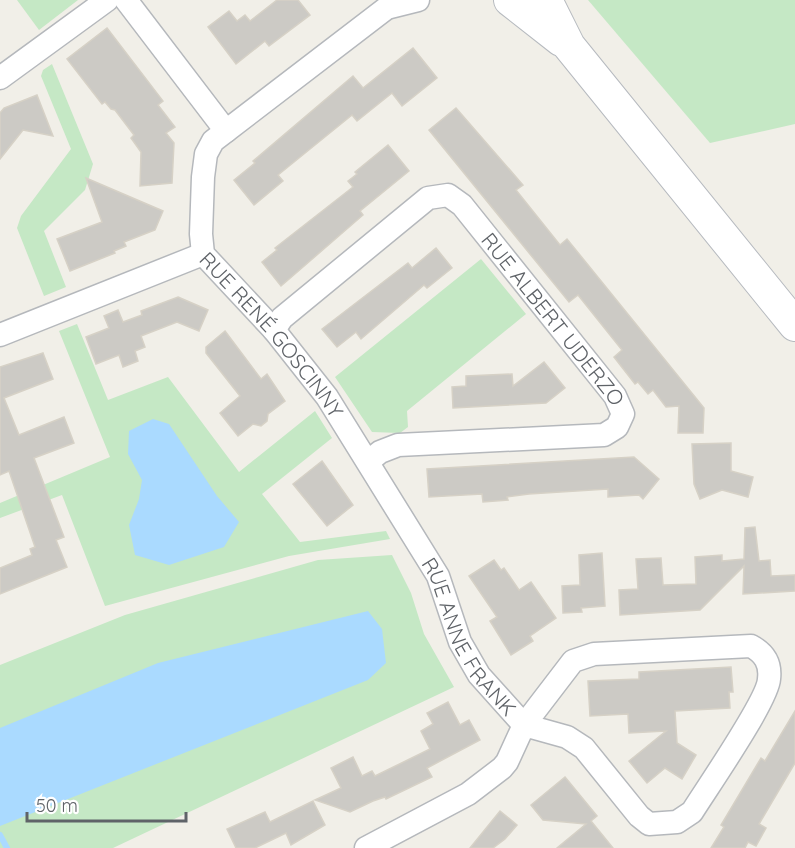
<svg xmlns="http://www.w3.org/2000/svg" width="795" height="848" font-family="Quicksand,sans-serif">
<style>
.green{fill:#c5e8c5}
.water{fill:#aadaff}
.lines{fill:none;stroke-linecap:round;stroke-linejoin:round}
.stream{stroke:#aadaff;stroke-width:6}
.building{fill:#cccac5;stroke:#d6d1c6;stroke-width:1.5}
.street-casing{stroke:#b5b8bc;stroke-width:25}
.secondary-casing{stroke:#b6babf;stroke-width:34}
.street{stroke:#fff;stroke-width:22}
.secondary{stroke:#fff;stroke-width:32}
.labels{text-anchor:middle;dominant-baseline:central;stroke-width:6;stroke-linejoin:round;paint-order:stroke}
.street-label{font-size:21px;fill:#5f6368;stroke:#fff}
</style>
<rect width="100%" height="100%" fill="#f1efe8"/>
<g class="green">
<path d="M17,0H78L39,30Z"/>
<path d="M588,0H795V124L710,143Z"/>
<path d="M52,64L93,164L85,190L44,231L66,287L44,296L17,228L21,216L71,149L41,76L43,70Z"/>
<path d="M481,259L526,314L407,411L408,427L400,433L372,432L335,377Z"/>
<path d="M77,324L108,400L168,377L239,472L315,411L332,438L262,494L300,542L386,531L390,539L289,556L105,606L62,495L0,518V503L110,457L59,331Z"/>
<path d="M392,555L411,593L424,634L454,687L113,848H0V665L125,615L318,560Z"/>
</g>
<g class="water">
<path d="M153,419L169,424L217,496L239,522L224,547L169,565L135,555L129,525L139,499L142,480L128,454L129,431Z"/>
<path d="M368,611L382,629L386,663L368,680L0,826V728L158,663Z"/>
</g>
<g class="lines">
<path class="stream" d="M0,835L7,848"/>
</g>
<g class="building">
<path d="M277,0H298L310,15L269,46L265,41L236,64L208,27L229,11L237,21L245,15L250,21Z"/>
<path d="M107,28L163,101L158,105L175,127L166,133L174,143L172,183L140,186L141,152L131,138L134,135L115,110L111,109L105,102L102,104L67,59Z"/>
<path d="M413,48L437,78L402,106L392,93L357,121L352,115L278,175L283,181L254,205L234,180L255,163L253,161L353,76L363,88Z"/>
<path d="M37,95L53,136L23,130L0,159V113L4,108Z"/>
<path d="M456,108L523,185L516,190L560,245L567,239L704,408L703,433H678L679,406L666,407L653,390L648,394L638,382L635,384L614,357L622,350L578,295L569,302L429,130Z"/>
<path d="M388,145L409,171L360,211L363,215L281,286L262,262L277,250L275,248L353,187L348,181L357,174L355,172Z"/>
<path d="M86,178L163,211L155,230L124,242L126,246L114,251L115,253L70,271L57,239L102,222Z"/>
<path d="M436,248L452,268L427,288L424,285L361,339L356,332L337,347L322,329L408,263L412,268Z"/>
<path d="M178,297L208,310L199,331L177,322L141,336L145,347L135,351L138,361L123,367L119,355L96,364L86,337L109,328L104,316L118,310L123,322L142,315L141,311Z"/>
<path d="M225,331L261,379L267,374L285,401L268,414L267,421L261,426L253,424L238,436L220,413L240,396L206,353V347Z"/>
<path d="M43,353L53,379L4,398L19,435L64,417L74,443L34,458L64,537L56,540L67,567L0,594V568L32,555L30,549L35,547L9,471L0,475V367Z"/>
<path d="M544,362L565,388L546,403L453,408L452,387L466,386V376L512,374L513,386Z"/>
<path d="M731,443V471L753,477L748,497L722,490L700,499L694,484L692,444Z"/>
<path d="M634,457L659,479L643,499L639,495L608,497V489L529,494L507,497L508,500L483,502L482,494L429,497L427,469Z"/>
<path d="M322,461L353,505L327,526L293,484Z"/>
<path d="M755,527L759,561L770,560L771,576L795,575V591L743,594L744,566L700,610L620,615L619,590L638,589L636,559L661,558L663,585L696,584L695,557L722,555V561L744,559L745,528Z"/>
<path d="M602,553L605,606L581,608L582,612L563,613L562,586L580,585L579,555Z"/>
<path d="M494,560L501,570L504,568L519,590L531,582L556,618L530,636L533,641L511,655L490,621L497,617L469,576Z"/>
<path d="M731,667L733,692H729L730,708L675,711L677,743L696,755L682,779L665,768L647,783L629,761L666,731L629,733L628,714L590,716L588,681L639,679V672Z"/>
<path d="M448,702L460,725L469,720L480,740L427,768L432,777L386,799L385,797L373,801L350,812L315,800L341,788L331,768L353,757L362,776L372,771L375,776L430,749L421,731L433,724L427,713Z"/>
<path d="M795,711V763L759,824L766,828L756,846L748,842L745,848H711L724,827L721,825L761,758L765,761Z"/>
<path d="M565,777L597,816L591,821L613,848H557L586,824L543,820L531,805Z"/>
<path d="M313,801L325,825L291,845L286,833L255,848H236L227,829L265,812L270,822Z"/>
<path d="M500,811L517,825L505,839L493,848H470Z"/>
</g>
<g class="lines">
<g class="street-casing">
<g id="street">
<path d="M126,0L226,131"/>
<path id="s1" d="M397,0L213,141L206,154L203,177L201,234L203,254L274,330L327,397L438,576L460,642L479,675L524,725"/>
<path d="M390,7L418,0"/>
<path d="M0,78L107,0"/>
<path id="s2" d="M274,330L282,318L428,198L448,195L462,205L615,396L623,414L617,427L604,435L398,445L380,452L369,461"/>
<path d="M0,335L203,254"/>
<path d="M366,848L468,794L502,768L507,762L524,725L573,661L594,654L751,646C764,653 771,663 769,679C768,700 707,788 692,812L677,822L649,824L639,816L584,748L567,737L524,725"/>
</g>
</g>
<g class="secondary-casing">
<g id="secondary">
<path d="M510,0L561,40"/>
<path d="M546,0L569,46L795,325"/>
</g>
</g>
<use href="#street" class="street"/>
<use href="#secondary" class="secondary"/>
</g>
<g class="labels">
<g class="street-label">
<text stroke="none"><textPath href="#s2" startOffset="387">RUE ALBERT UDERZO</textPath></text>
<text stroke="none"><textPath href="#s1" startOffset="453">RUE RENÉ GOSCINNY</textPath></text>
<text stroke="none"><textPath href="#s1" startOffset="816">RUE ANNE FRANK</textPath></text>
</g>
</g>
<path d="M27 812v9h159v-9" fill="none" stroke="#5f6368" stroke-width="3"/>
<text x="36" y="812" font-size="18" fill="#5f6368" stroke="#ffffff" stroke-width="4.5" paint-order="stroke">50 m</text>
</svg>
